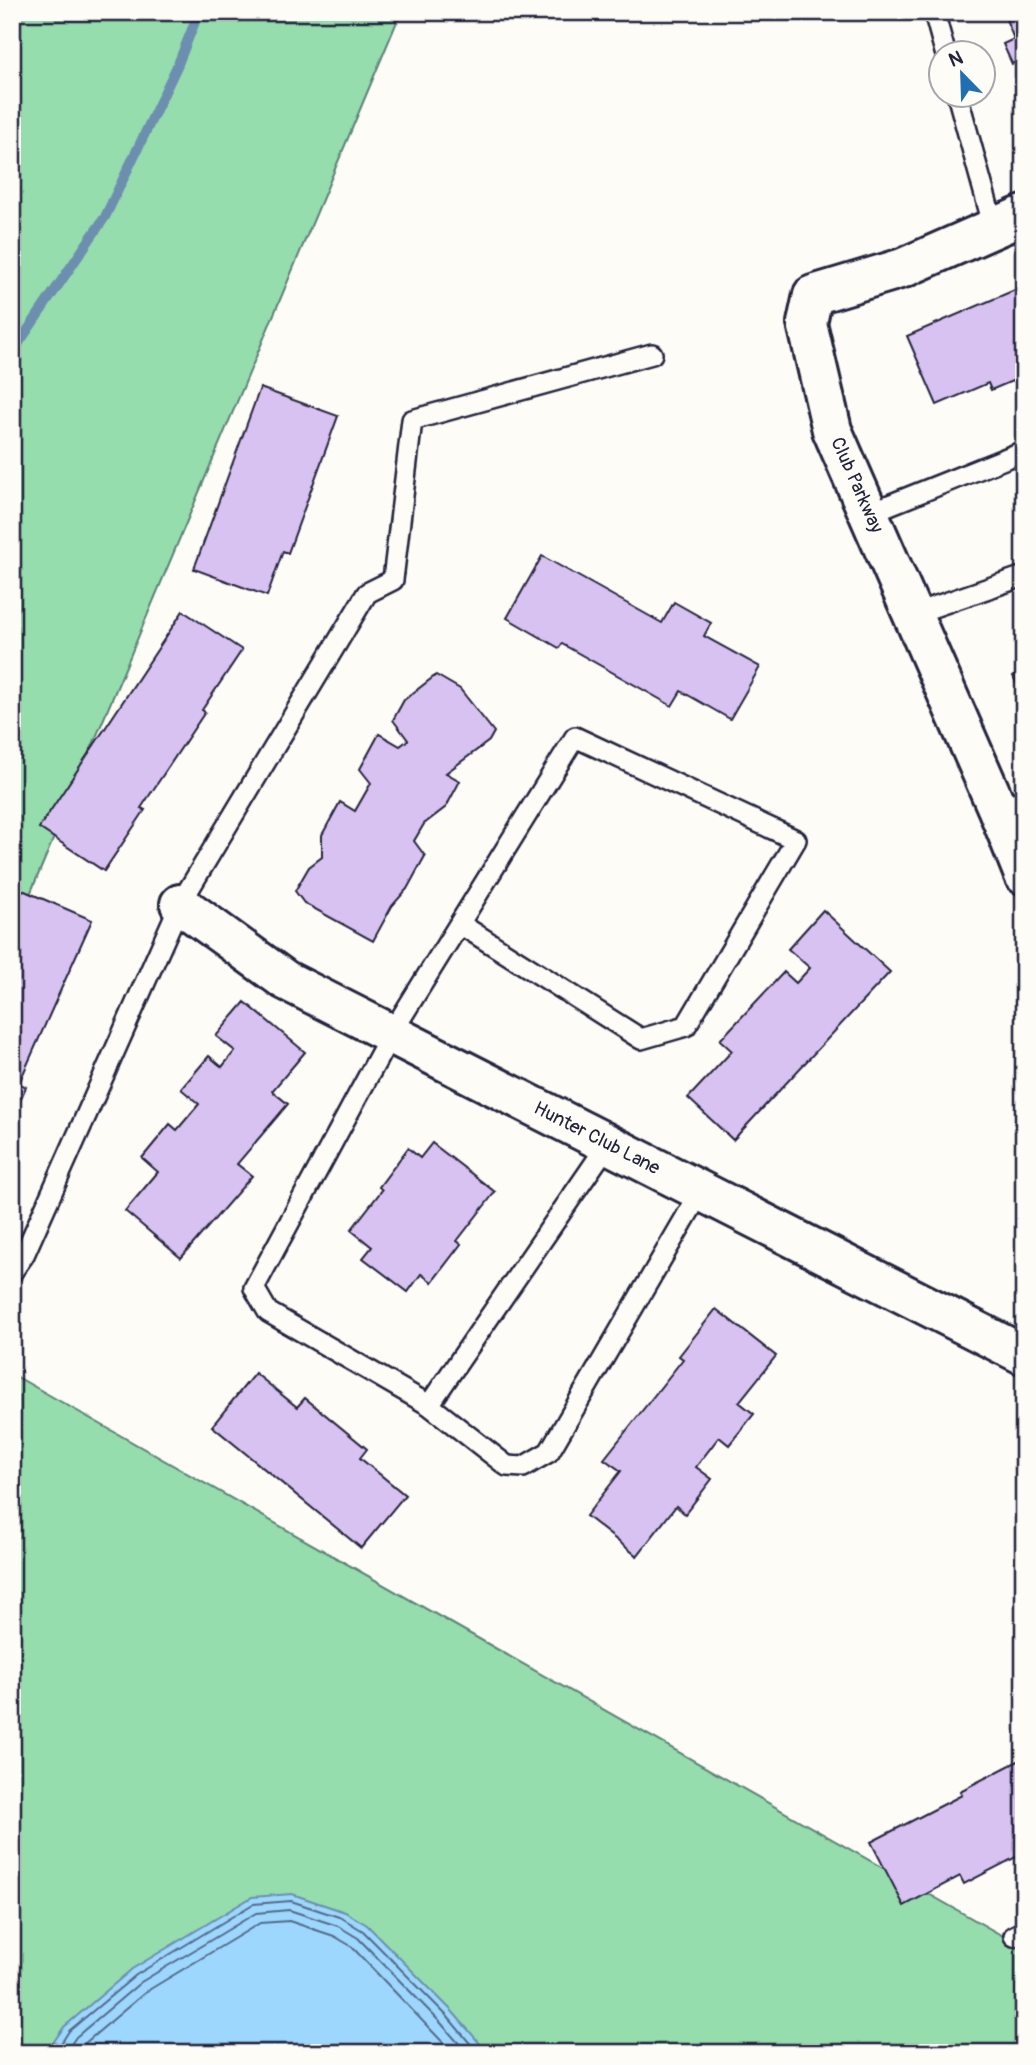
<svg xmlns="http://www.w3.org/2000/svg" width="1036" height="2065" font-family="Pangolin,sans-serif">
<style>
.green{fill:#95ddac;stroke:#5c8074;stroke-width:2}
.water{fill:#9dd7fd;stroke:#6c8faf;stroke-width:2}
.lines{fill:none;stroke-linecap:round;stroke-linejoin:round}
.shore{stroke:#536a89;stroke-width:2}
.stream{stroke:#6c8faf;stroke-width:10}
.building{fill:#d8c2f2;stroke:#22223b;stroke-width:2}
.service-casing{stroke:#22223b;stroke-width:24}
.minor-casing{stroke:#22223b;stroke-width:44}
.service{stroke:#fdfcf7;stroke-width:19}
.minor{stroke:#fdfcf7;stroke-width:38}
.labels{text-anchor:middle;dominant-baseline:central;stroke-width:7;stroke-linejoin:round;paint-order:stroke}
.street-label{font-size:19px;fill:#22223b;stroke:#fdfcf7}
</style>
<rect width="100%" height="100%" fill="#fdfcf7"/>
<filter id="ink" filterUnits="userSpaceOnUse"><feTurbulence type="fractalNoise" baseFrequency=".0143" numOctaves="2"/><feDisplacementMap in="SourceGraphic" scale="14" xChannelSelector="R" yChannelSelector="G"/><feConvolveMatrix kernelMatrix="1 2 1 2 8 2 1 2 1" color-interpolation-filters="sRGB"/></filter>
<g filter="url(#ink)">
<g class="green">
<path d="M12,12H401L12,937Z"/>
<path d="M12,1374L1024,1948V2053H12Z"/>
</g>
<path class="water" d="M292,1894L345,1912L367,1925L452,2011L488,2053H46L64,2027L132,1969L252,1897Z"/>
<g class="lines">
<g class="shore">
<path d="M55,2053L69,2031L136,1975L253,1904L291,1901L342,1918L363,1931L447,2016L478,2053"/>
<path d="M65,2053L76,2037L141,1982L256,1913L289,1910L338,1926L358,1938L440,2022L467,2053"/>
<path d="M78,2053L84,2044L147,1991L260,1923L289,1921L334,1936L351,1946L453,2053"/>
</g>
<path class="stream" d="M12,353L105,217L178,64L199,12"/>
</g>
<g class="building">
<path d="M1003,12H1024V59L1012,64L1003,44L1014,39Z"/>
<path d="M1024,286V376L991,390L988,383L937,405L907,336Z"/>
<path d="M260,388L338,416L288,553L283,551L267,596L194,569Z"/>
<path d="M542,556L662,623L674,602L711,623L704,636L760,667L730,719L681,691L672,706L562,644L559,648L507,618Z"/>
<path d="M183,611L242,650L202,710L205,712L141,808L145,810L104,871L39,828Z"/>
<path d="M1024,671V699L1013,676Z"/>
<path d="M436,675L460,689L494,732L489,741L446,773L460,781L446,807L424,824L414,841L425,856L407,889L392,906L373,941L304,903L295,891L309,867L322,857V835L340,802L355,811L371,783L360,769L379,734L400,746L408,740L393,720L404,700Z"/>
<path d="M20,889L92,920L19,1083L26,1087L12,1118V907Z"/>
<path d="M823,910L890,972L733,1140L688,1098L732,1051L720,1040L784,972L796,983L810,968L788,949Z"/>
<path d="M245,1002L305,1052L272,1091L288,1104L237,1164L252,1176L181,1258L125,1211L158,1172L142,1158L170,1124L177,1130L199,1104L181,1089L209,1056L222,1067L235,1051L216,1036Z"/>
<path d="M432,1143L495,1192L457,1241L461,1244L432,1282L421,1274L408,1292L363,1258L372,1247L351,1230L382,1190L379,1187L408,1148L420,1158Z"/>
<path d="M716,1309L776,1356L739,1402L754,1414L729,1445L719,1437L696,1467L712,1479L685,1514L676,1506L637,1556L586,1516L621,1471L604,1459L683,1359L679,1356Z"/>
<path d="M255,1373L297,1407L305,1398L367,1449L360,1458L405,1495L361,1548L212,1426Z"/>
<path d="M1024,1758V1853L964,1884L960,1876L904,1906L871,1842L962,1795L960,1791Z"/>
</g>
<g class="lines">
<g class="service-casing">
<g id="service">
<path d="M934,12L945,52"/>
<path d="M957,94L994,228"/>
<path d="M869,513L1024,451"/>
<path d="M913,614L1024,576"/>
<path d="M998,810L1024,799"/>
<path d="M460,924L641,1039L686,1026L796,840L575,737L391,1034L254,1288L268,1312L429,1405L507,1466L523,1467L549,1452L701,1191"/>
<path d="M12,1272L24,1255L180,904L367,593L393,580L412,420L652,354"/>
<path d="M429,1405L608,1144"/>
<path d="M1014,1936L1024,1931"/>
</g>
</g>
<g class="minor-casing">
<g id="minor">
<path d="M1024,215L903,268L813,295L807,323L832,430L998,810L1024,875"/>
<path d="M180,904L285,980L1024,1355"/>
</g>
</g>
<use href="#service" class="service"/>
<use href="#minor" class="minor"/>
</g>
</g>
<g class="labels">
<g class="street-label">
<text transform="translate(857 485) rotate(66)">Club Parkway</text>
<text transform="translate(597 1138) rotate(27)">Hunter Club Lane</text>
</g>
</g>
<rect width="1036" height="2065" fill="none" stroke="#fdfcf7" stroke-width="42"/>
<rect x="21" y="21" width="994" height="2023" fill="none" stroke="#22223b" stroke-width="2.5" filter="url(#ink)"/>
<g transform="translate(962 74) rotate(337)"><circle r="33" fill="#fdfcf7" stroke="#a5a5ac" stroke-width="2"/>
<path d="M0-5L12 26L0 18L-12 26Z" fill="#1f6fb2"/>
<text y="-10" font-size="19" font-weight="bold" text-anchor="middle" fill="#22223b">N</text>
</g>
</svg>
